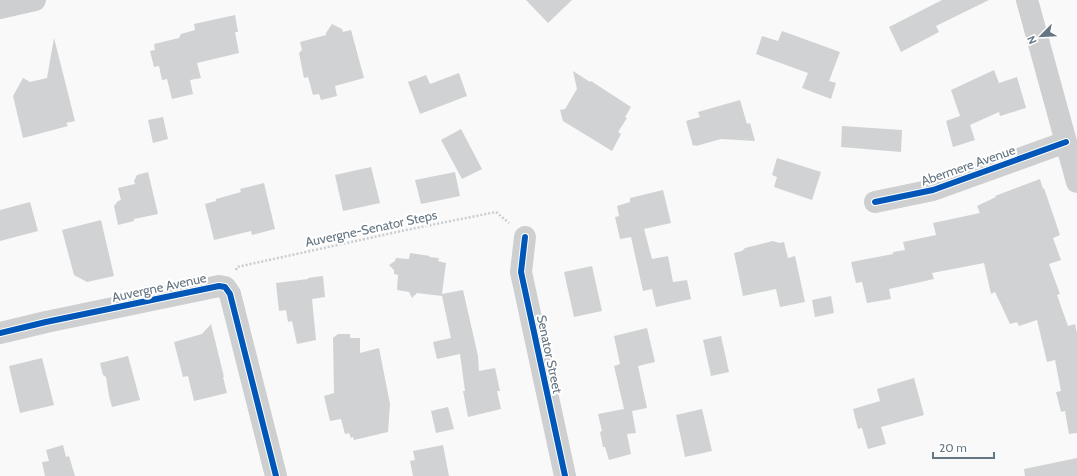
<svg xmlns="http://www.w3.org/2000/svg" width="1077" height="476" font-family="Cabin,sans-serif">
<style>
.building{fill:#d0d2d3}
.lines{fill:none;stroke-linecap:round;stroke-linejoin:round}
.path{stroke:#cbcccd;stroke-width:2.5;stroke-dasharray:2 2;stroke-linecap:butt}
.minor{stroke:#cecfd0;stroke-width:22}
.tertiary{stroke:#cecfd0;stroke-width:22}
.cycleway-casing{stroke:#fff;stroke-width:8}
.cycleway{stroke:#0057b8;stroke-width:6}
.labels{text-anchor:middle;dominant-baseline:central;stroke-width:4;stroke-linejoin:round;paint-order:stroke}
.street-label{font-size:13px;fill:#657683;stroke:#fff}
</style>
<rect width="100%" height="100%" fill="#f9f9f9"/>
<g class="building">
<path d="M526,0H572L548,23Z"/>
<path d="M942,0H989L936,26L939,32L901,52L889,27Z"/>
<path d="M235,15L238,32H235L239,53L197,63L201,78L190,80L193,94L172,99L167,79L162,80L159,66L154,67L150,51L155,50L154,44L179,38L181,34L195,30L194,24Z"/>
<path d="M332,24L342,29L343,32L351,30L364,78L335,86L337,96L321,100L319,94L313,95L308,77L304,78L299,53L302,50L300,42L326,35V33Z"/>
<path d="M782,31L840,52L829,81L836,83L831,99L802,88L808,73L756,54L762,36L778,41Z"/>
<path d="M54,38L75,121L66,123L68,126L23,138L13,96L23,78L30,82L47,78Z"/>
<path d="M994,70L999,83L1017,77L1026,108L1000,116L999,112L970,125L975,140L953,147L946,121L960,116L951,90Z"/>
<path d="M573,71L590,82L591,81L631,107L625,117L627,118L618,132L621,134L612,151L563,121L560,110L565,109L577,89Z"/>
<path d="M459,73L467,96L420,114L408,82L426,75L430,84Z"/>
<path d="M740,100L747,124L750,123L755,141L721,139L696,146L695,145L693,146L686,121L700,117L698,112Z"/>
<path d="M163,117L168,139L153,143L148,120Z"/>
<path d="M842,126L902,130L901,152L841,147Z"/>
<path d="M461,129L482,169L462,179L441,140Z"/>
<path d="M777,158L821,172L812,200L774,187L777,177L772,175Z"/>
<path d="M371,167L380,203L343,211L335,175Z"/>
<path d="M148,172L158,214L134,219V221L118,225L114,206L118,201L121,200L118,188L135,184L134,181L137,175Z"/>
<path d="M455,172L460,196L421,204L415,180Z"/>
<path d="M1040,179L1043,189L1044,188L1060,235L1053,238L1061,260L1049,264L1060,294L1057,295L1068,326L1075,324L1077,333V433L1069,434L1065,411L1061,412L1056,392L1061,391L1055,360L1047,362L1037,320L1019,326L1017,322L1010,324L995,292L991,294L984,263L932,273L934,279L889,289L891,299L867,303L862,282L856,283L851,262L893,254V252L905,250L903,242L936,235L933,223L980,213L977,206L996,197L995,196Z"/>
<path d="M264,183L275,229L252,235L251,231L214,240L205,204L216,201V199L241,192L240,189Z"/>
<path d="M663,190L671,223L644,229L652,259L668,256L673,282L687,280L691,299L656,307L652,289L643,291L631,237L620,239L615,217L619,216L617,206L630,202V198Z"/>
<path d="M30,202L38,231L0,241V210Z"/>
<path d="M101,220L114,276L87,282L74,275L62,230Z"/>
<path d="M773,241L779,243L784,242L788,258L795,256L805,302L780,307L776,289L743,296L734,253L742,251L745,248Z"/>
<path d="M410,253L430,256L429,257L439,258L438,261L446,263L442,294L463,290L478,356L479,371L495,368L500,391H497L501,409L468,417L463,391H465L460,354L437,359L433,342L451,338L442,296L417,293L412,298L409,292L397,290L398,275L394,274V270L389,265L395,261L396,258L409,259Z"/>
<path d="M592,266L602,311L574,317L564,272Z"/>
<path d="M323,276L325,297L312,299L316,340L297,344L292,321L288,322L286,310L279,311L276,283L308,279V278Z"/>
<path d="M831,296L834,313L815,317L812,300Z"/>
<path d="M211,324L224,377H223L227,393L194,401L188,376L183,377L174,342L202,334Z"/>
<path d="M647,328L655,362L638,366L647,408L632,411L636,433L627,434L631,454L609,460L605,447H603L600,432L602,431L598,414L624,409L614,366L620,364L614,336Z"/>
<path d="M338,334H350V338H360V353L379,348L390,404L388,432L354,440L353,437L351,438L349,433L345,434L341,419L330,421L324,396L334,393L333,338Z"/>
<path d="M721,336L729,372L711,376L703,340Z"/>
<path d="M128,356L140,400L112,407L109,396L106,377L103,375L100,363Z"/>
<path d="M42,358L54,405L20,413L9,366Z"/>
<path d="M914,378L924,415L881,427L886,444L868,449L862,428L858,429L853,409L880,401L877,389Z"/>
<path d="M448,407L454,429L436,433L431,411Z"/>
<path d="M702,409L712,451L685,457L676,415Z"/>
<path d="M63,445L66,457L69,456L75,476H45L42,462L49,461L46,450Z"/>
<path d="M443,445L449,476H413L410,461L415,460L413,451Z"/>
<path d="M1077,458V476H1025L1024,469Z"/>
</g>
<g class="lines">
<path class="path" d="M236,270L237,267L406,230L496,212L509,223"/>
<g class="minor">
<path d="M0,8L35,0"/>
<path d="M875,202L933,190L1066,142"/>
<path d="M525,237L521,272L565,476"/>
<path d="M0,333L46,322L219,286L225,287L230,294L276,476"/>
</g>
<path class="tertiary" d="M1027,0L1077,182"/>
<g class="cycleway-casing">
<g id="cycleway">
<path d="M875,202L933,190L1066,142"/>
<path d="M525,237L521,272L565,476"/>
<path d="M0,333L46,322L219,286L225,287L230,294L276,476"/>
</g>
</g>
<use href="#cycleway" class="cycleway"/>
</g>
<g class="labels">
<g class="street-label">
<text transform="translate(968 165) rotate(-19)">Abermere Avenue</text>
<text transform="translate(371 228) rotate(-12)">Auvergne-Senator Steps</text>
<text transform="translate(159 287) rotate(-12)">Auvergne Avenue</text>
<text transform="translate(550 354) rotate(78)">Senator Street</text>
</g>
</g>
<g transform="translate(1041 36) rotate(246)" stroke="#ffffff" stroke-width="3" paint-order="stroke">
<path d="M0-3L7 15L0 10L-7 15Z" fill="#657683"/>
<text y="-6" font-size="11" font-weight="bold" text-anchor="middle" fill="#657683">N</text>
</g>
<path d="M933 452v6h61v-6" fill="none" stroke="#657683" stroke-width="2"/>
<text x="939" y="452" font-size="12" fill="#657683" stroke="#ffffff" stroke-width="3" paint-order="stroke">20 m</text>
</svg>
